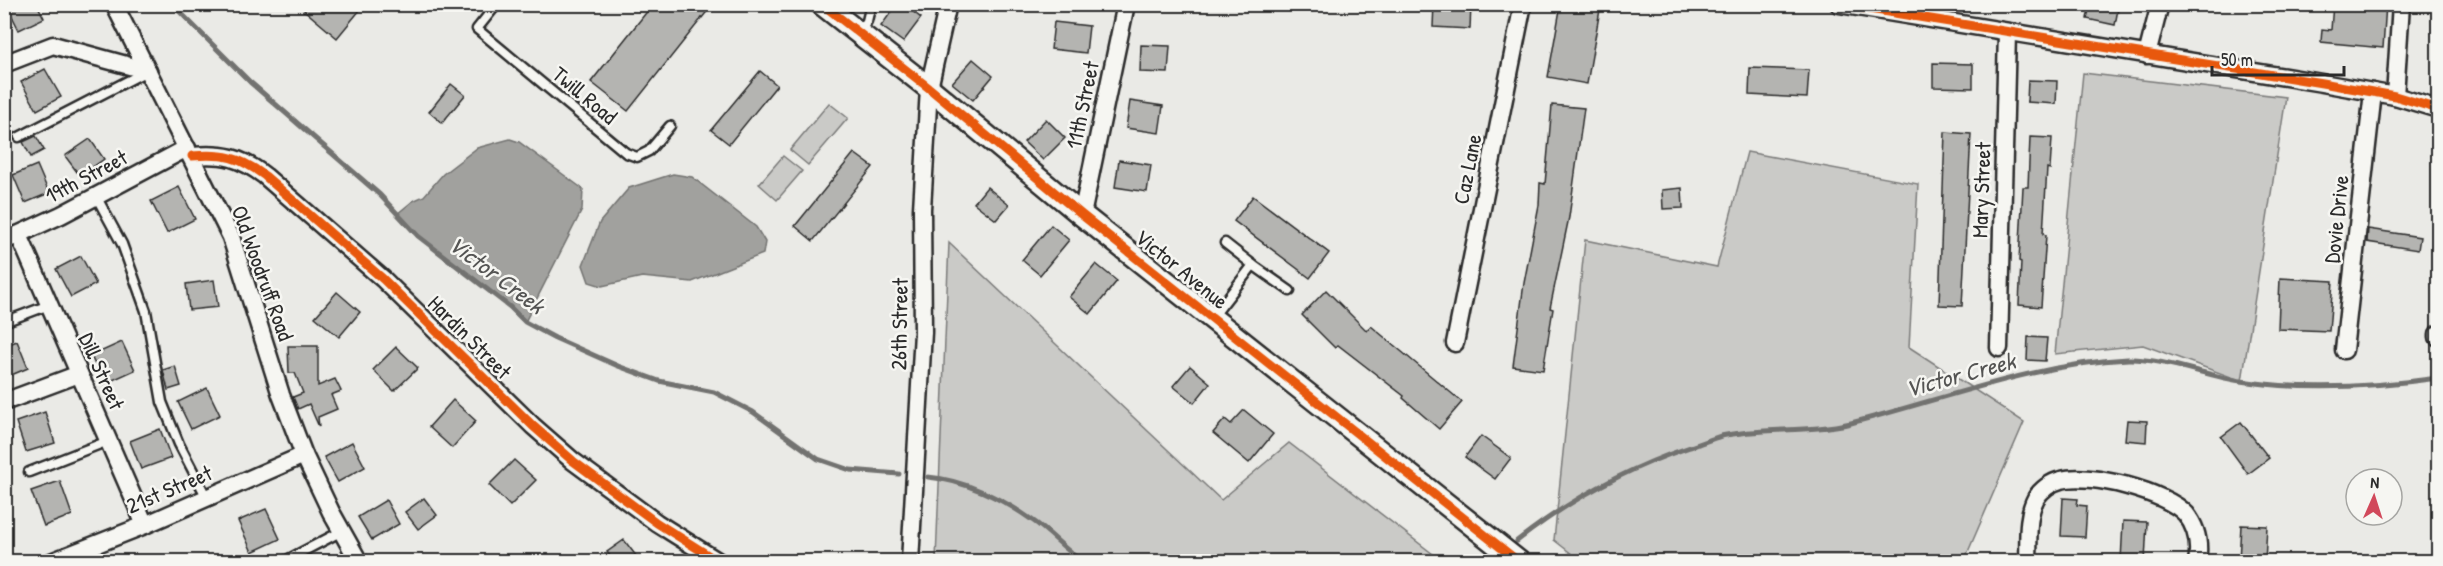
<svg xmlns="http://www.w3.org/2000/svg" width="2443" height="566" font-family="'Patrick Hand',sans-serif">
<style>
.green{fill:#cacac7;stroke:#7a7a79;stroke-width:1.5}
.water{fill:#a1a19e;stroke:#727270;stroke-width:1.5}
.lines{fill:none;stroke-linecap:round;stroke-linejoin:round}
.stream{stroke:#727270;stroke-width:5}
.building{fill:#b4b4b1;stroke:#2b2b2b;stroke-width:1.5}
.service-casing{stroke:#2b2b2b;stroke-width:13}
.minor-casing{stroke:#2b2b2b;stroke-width:21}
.tertiary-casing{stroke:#2b2b2b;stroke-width:26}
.service{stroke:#f6f6f2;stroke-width:8}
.minor{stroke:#f6f6f2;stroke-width:16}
.tertiary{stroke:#f6f6f2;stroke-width:21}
.cycleway-casing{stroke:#f6f6f2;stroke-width:13}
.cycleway{stroke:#e8590c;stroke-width:9}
.labels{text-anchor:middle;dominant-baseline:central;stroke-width:5;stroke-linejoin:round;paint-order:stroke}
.street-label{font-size:22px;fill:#2b2b2b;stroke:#f6f6f2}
.water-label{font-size:24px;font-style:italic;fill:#545453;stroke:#f6f6f2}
</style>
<rect width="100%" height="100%" fill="#eaeae6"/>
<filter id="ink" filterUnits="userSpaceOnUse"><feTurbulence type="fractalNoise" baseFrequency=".0167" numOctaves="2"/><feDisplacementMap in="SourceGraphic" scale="12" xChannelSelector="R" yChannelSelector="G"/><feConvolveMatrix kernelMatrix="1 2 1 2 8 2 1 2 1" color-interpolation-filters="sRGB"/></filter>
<g filter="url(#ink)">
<g class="green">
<path d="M2083,73L2286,97L2242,381L2143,345L2055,354Z"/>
<path d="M829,103L848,118L808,165L790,150Z"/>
<path d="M1747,152L1918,184L1909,347L2024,422L1964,561L1702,562L1696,559L1693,562L1581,561L1554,540L1585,240L1717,267Z"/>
<path d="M783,156L802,171L777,200L759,184Z"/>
<path d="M949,243L1221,500L1289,443L1442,561L941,562L936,559Z"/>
</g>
<g class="water">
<path d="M510,139L519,142L583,189L582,210L525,322C485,283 437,256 397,214L413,201L424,196L443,174L477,148Z"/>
<path d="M673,174L692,177L756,227L765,242L763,254L692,282L642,277L602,286L589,282L583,265L600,222L629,188Z"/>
</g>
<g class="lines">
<g class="stream">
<path d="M172,4L250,82L380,195L418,236L510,307L525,322L555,338L618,366L659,381L714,392L753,412L818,459L850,470L899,474"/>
<path d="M928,477C964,480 1003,499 1032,520C1050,532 1065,550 1083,562"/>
<path d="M1517,541C1568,501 1628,468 1690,447C1700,444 1711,439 1721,436C1764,427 1809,433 1851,423C1942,400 2033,364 2128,359C2162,358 2207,376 2241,381C2306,391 2374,387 2438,378"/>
<path d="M1491,562L1493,559"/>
</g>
</g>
<g class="building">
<path d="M6,4H37L44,18L19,30Z"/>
<path d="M297,4H365L337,38Z"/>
<path d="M653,4H713L628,111L591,82Z"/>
<path d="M897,4H903L921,18L903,42L881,26Z"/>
<path d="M1434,4H1471L1470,29L1433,27Z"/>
<path d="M1561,4H1601L1587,84L1548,77Z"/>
<path d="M2090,4H2119L2115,25L2087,19Z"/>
<path d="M2333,4H2386L2383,48L2321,42L2322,29L2331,30Z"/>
<path d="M1054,22L1089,26L1086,53L1051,49Z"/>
<path d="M1141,45L1170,46L1168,73L1140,72Z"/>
<path d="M973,59L993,76L973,100L952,83Z"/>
<path d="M1933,63L1973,64V88L1933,87Z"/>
<path d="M1750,68L1809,70L1807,98L1749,95Z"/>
<path d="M45,69L61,97L37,110L21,82Z"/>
<path d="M760,71L777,85L729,144L711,130Z"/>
<path d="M2028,80L2057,81L2056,104L2027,102Z"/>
<path d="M451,84L465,95L442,123L429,112Z"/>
<path d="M1130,101L1163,106L1159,133L1126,128Z"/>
<path d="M1552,105L1584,108L1569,217L1550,308L1553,309L1543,370L1513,366L1524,283L1539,205L1540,183L1545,184Z"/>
<path d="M1046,119L1065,138L1043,160L1024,142Z"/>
<path d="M1945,132L1971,134L1962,306L1939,305Z"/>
<path d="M36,136L44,150L31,157L23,142Z"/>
<path d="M2030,137L2052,138L2050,169L2047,168L2043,234L2046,235L2041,307L2019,305L2021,262L2019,261L2023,187H2028Z"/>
<path d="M90,139L104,159L80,176L65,156Z"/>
<path d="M854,153L873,167L813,241L795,226Z"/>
<path d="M1119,160L1151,165L1147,192L1115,187Z"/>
<path d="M37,165L49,193L25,203L13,175Z"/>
<path d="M179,187L195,219L167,233L151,201Z"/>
<path d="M987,187L1009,205L996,220L974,203Z"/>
<path d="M1682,188L1683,208L1663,209L1662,190Z"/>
<path d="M1253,196L1329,253L1310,278L1234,221Z"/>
<path d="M1051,225L1069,240L1040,275L1022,260Z"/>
<path d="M2368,229L2420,237L2418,250L2367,242Z"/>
<path d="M81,256L96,284L71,297L56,269Z"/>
<path d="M1096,264L1117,281L1090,314L1069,297Z"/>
<path d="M2280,278L2333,281L2329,331L2278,329Z"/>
<path d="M214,280L218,307L189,310L186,284Z"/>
<path d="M1326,290L1367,331L1371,326L1462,402L1439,429L1403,398L1404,396L1338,345L1335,348L1302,315Z"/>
<path d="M337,292L360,312L339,337L315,317Z"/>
<path d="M2028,337L2047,338L2045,361L2027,360Z"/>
<path d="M17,341L28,368L4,378V346Z"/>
<path d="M122,342L135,370L104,384L91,356Z"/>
<path d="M288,346H318V386L335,379L341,391L331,395L337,409L318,417L319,427L309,404L298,409L293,397L303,393L295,373H289Z"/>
<path d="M396,347L418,368L394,391L373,370Z"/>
<path d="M175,366L181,386L168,390L163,370Z"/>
<path d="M1190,366L1210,383L1194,403L1173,386Z"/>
<path d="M207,388L220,415L191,429L178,402Z"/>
<path d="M453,400L476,421L452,448L429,427Z"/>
<path d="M1244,410L1273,434L1249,463L1213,433L1225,419L1231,424Z"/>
<path d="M45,412L55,443L26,452L16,422Z"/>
<path d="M2127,420L2147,421L2146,442L2125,440Z"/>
<path d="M2241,422L2269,458L2248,474L2221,437Z"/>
<path d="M160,429L171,458L141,469L130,441Z"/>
<path d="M1481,436L1511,458L1495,479L1465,457Z"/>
<path d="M352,442L365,467L338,482L324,457Z"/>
<path d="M514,460L536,480L510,506L489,485Z"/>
<path d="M60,481L72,515L44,526L31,491Z"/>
<path d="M424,498L437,515L418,529L405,512Z"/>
<path d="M2063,498L2078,499L2077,505L2087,506L2085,537L2061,536Z"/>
<path d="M386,500L399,524L372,540L358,517Z"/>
<path d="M266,509L280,539L252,552L238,521Z"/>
<path d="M2123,521L2147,522L2145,561H2121Z"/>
<path d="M2241,525L2267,526L2265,561H2239Z"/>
<path d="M624,540L640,561H614L607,552Z"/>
</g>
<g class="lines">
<g class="service-casing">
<g id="service">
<path d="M497,4L477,29L626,153L637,157L649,151L670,126"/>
<path d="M860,32L867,21L871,4"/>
<path d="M19,137L145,72"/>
<path d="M96,196L122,244L146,311L162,402L179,444L207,498"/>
<path d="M1253,265L1290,291"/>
<path d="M1212,318L1253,265L1225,243"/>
<path d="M4,322L49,305"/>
<path d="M29,472L108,441"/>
<path d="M283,562L342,531"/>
</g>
</g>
<g class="minor-casing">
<g id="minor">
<path d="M114,4L231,237L281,395L304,455L331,512L359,562"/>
<path d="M1839,4L2322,83L2395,96L2438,109"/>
<path d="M2147,55L2160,4"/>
<path d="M4,64L53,45L148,71"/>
<path d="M2395,96L2401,4"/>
<path d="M192,156C223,153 240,157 265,176L383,279L533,426L573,461L657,523L719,562"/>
<path d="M1082,215L1126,4"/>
<path d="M19,235L145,525"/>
<path d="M4,241L61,215L187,148"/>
<path d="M2438,337V334"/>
<path d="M1455,343L1523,4"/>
<path d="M1999,348L2007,33"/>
<path d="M2344,350L2373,92"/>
<path d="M4,402L79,374"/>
<path d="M51,562L145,525L304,455"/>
<path d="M910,562L923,332L922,209L929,88L948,4"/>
<path d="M2028,562C2029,542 2026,516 2036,498C2041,490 2051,482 2061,480C2090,472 2166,492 2186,514C2197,528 2200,545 2197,562"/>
</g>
</g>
<g class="tertiary-casing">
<path id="tertiary" d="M822,4L929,88L1082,215L1519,562"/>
</g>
<use href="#service" class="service"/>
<use href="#minor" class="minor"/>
<use href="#tertiary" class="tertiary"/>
<g class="cycleway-casing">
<g id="cycleway">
<path d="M822,4L929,88L1082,215L1519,562"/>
<path d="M1839,4L2322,83L2395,96L2438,109"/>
<path d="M192,156C223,153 240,157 265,176L383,279L533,426L573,461L657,523L719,562"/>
</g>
</g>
<use href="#cycleway" class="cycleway"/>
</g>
</g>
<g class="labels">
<g class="street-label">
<text transform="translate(585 95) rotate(40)">Twill Road</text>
<text transform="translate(1082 105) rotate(-78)">11th Street</text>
<text transform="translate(1467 169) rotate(-79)">Caz Lane</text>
<text transform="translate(86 176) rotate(-28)">19th Street</text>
<text transform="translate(1981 190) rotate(-88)">Mary Street</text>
<text transform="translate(2336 219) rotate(-84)">Dovie Drive</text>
<text transform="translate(1182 269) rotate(39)">Victor Avenue</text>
<text transform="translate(263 273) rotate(70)">Old Woodruff Road</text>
<text transform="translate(899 324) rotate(-89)">26th Street</text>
<text transform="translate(470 337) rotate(45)">Hardin Street</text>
<text transform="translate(102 371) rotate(66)">Dill Street</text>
<text transform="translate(169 489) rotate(-23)">21st Street</text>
</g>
<g class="water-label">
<text transform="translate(497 274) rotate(37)">Victor Creek</text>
<text transform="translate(1960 374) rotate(-15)">Victor Creek</text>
</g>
</g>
<rect width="2443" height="566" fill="none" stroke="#f6f6f2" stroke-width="24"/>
<rect x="12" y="12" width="2419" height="542" fill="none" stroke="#2b2b2b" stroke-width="2" filter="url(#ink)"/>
<g transform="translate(2374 497) rotate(3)"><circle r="28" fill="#f6f6f2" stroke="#a5a5a2" stroke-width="1.5"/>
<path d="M0-4.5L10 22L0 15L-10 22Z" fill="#d1495b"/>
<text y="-9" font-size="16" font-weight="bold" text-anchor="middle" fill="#2b2b2b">N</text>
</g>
<path d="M2212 66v9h132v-9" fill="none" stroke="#2b2b2b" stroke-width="3"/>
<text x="2221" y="66" font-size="18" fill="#2b2b2b" stroke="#f6f6f2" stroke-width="4.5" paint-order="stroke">50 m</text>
</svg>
